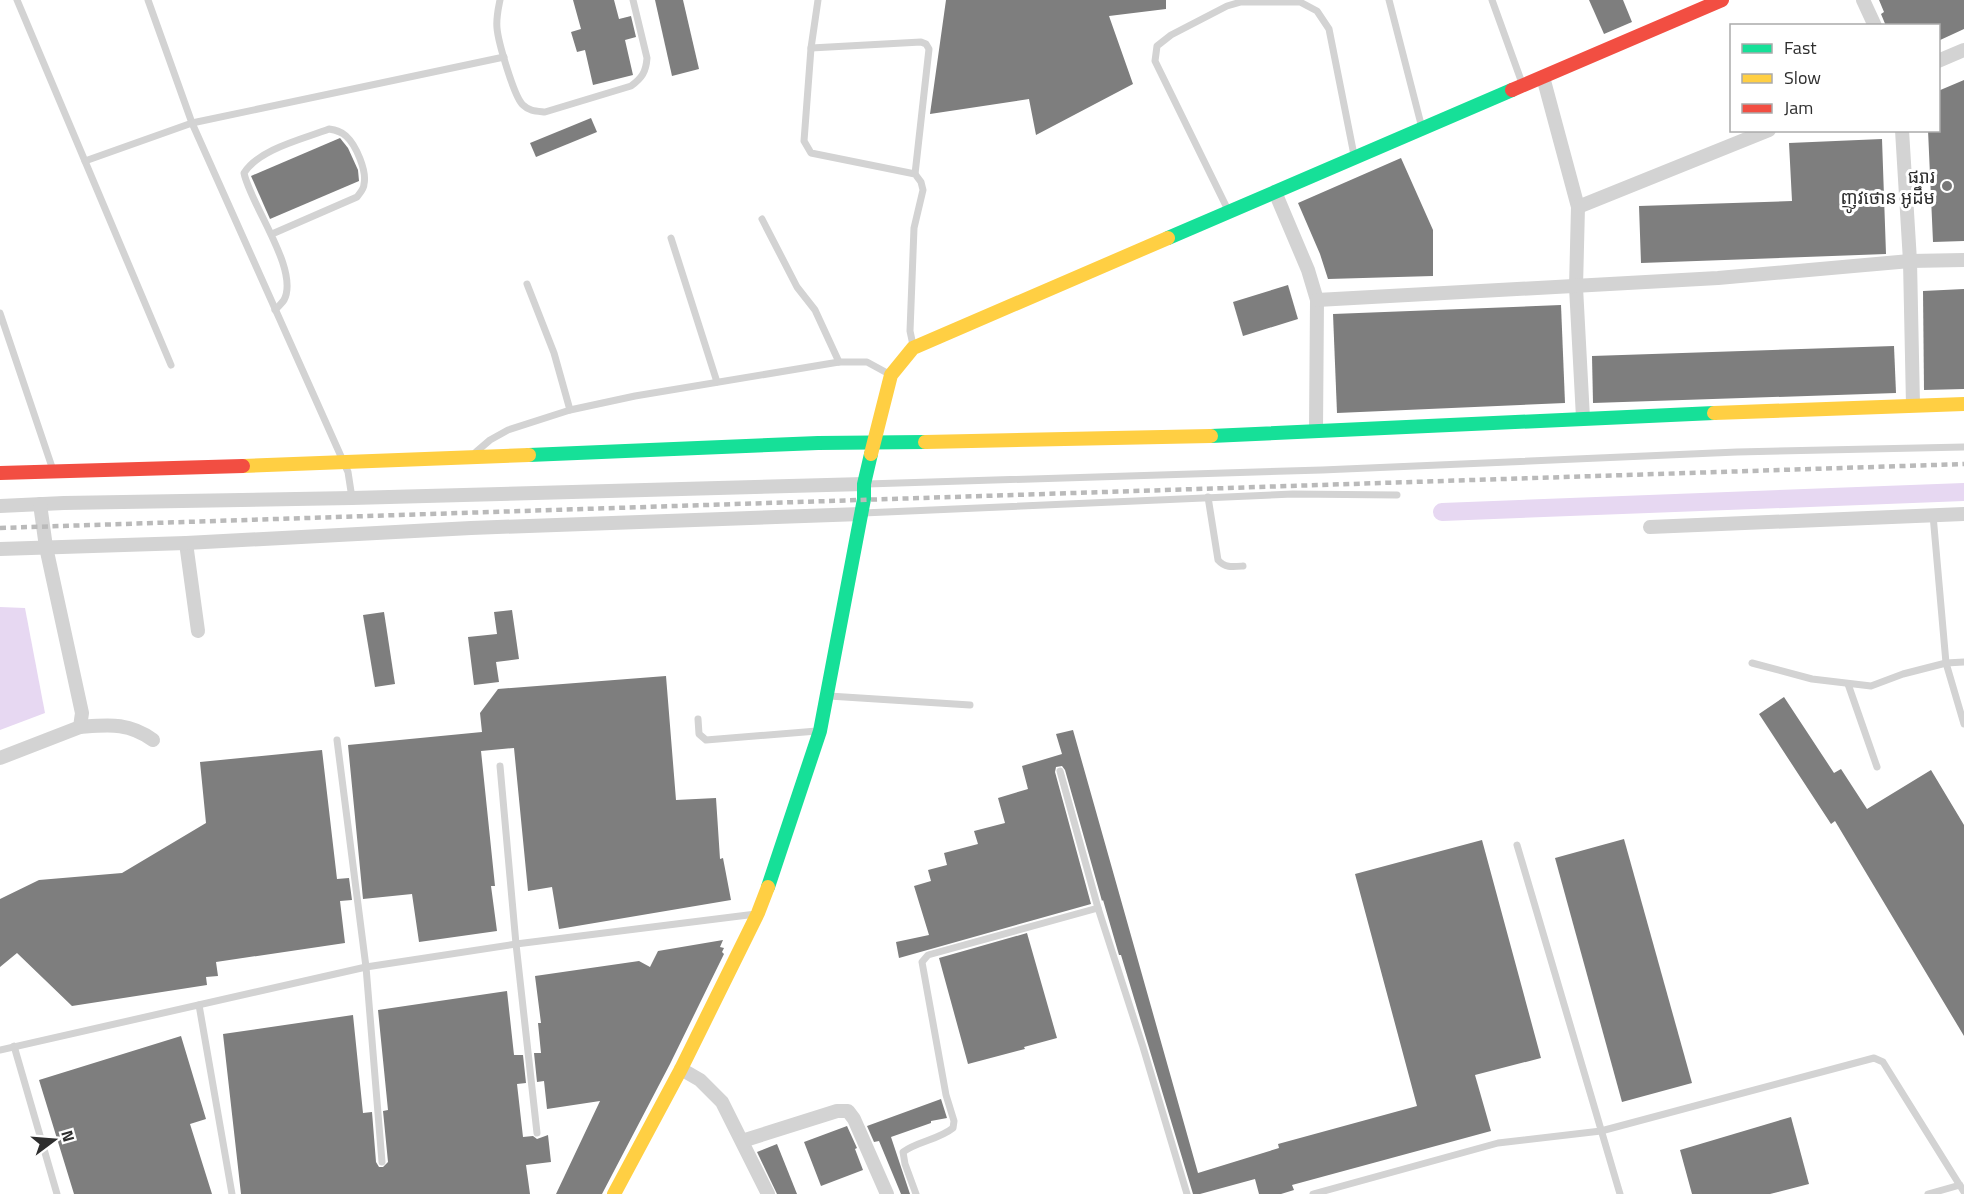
<svg xmlns="http://www.w3.org/2000/svg" width="1964" height="1194" font-family="'Titillium Web','Noto Sans Khmer',sans-serif">
<style>
.water{fill:#e7d8f2}
.lines{fill:none;stroke-linecap:round;stroke-linejoin:round}
.canal{stroke:#e7d8f2;stroke-width:18}
.building{fill:#7e7e7e}
.lane{stroke:#d3d3d3;stroke-width:7}
.street{stroke:#d3d3d3;stroke-width:14}
.fast{stroke:#16e098;stroke-width:14}
.slow{stroke:#ffcf43;stroke-width:14}
.jam{stroke:#f24e42;stroke-width:14}
.rail{stroke:#bababa;stroke-width:4.5;stroke-dasharray:6 4.5;stroke-linecap:butt}
.poi-dot{fill:#777;stroke:#fff;stroke-width:2}
.labels{text-anchor:middle;dominant-baseline:central;stroke-width:6;stroke-linejoin:round;paint-order:stroke}
.poi-label{font-size:18px;fill:#2e2e2e;stroke:#fff;text-anchor:end}
</style>
<rect width="100%" height="100%" fill="#fff"/>
<path class="water" d="M0,607L25,608L45,713L0,730Z"/>
<g class="lines">
<path class="canal" d="M1442,512L1964,492"/>
</g>
<g class="building">
<path d="M573,0H614L619,19L631,16L636,37L625,40L633,75L593,85L585,50L577,52L571,32L581,29Z"/>
<path d="M655,0H683L699,69L672,76Z"/>
<path d="M946,0H1166V9L1109,16L1133,84L1036,135L1029,99L930,114Z"/>
<path d="M1589,0H1623L1632,22L1604,34Z"/>
<path d="M1879,0H1964V29L1938,41V26H1886L1881,14L1884,12Z"/>
<path d="M1964,80V241L1933,242L1928,130H1938V91Z"/>
<path d="M591,118L597,132L536,157L530,143Z"/>
<path d="M340,138L348,148L358,170L359,181L270,219L251,176Z"/>
<path d="M1882,139L1886,254L1641,263L1639,206L1792,201L1789,143Z"/>
<path d="M1401,158L1433,230V276L1328,279L1320,254L1298,203Z"/>
<path d="M1288,285L1298,319L1243,336L1233,302Z"/>
<path d="M1964,289V389L1924,390L1923,291Z"/>
<path d="M1561,305L1565,403L1337,413L1333,314Z"/>
<path d="M1894,346L1896,393L1593,403L1592,356Z"/>
<path d="M512,610L519,659L496,662L499,682L474,685L468,637L497,634L494,612Z"/>
<path d="M384,612L395,684L375,687L363,615Z"/>
<path d="M666,676L676,800L716,798L720,859L723,858L731,900L559,929L552,887L528,891L514,748L481,751L495,886H491L497,931L419,942L412,894L363,899L348,745L482,732L480,713L498,689Z"/>
<path d="M1784,697L1834,773L1841,769L1867,809L1931,770L1964,825V1036L1835,821L1831,824L1759,714Z"/>
<path d="M1073,730L1198,1173L1279,1148L1278,1144L1417,1106L1355,874L1482,840L1541,1058L1475,1075L1491,1131L1292,1185L1294,1190L1281,1194H1259L1255,1179L1200,1194H1193L1121,955H1119L1103,900L1102,901L1065,770L1062,766L1056,767L1055,772L1091,904L899,958L896,942L929,935L914,886L931,881L928,870L947,865L944,853L978,844L974,831L1005,823L998,798L1028,789L1022,766L1062,754L1056,734Z"/>
<path d="M322,750L337,879L349,878L352,900L340,901L345,943L216,962L218,976L206,977L207,985L72,1006L17,953L0,967V899L39,880L122,873L206,823L200,762Z"/>
<path d="M1624,839L1692,1083L1622,1102L1555,858Z"/>
<path d="M1027,933L1057,1038L1024,1047L1025,1049L968,1064L939,958Z"/>
<path d="M723,940L720,947L724,948L722,952L724,954L670,1064L602,1194H556L600,1101L547,1109L544,1081L537,1082L534,1053H541L538,1023H541L535,976L639,961L650,967L658,951Z"/>
<path d="M507,991L514,1055H523L526,1083L517,1084L523,1137L533,1136L537,1139L548,1135L551,1162L526,1165L530,1194H241L223,1034L353,1015L363,1113L372,1112L376,1162L379,1167H383L388,1162L383,1111L388,1110L378,1010Z"/>
<path d="M181,1036L206,1119L190,1124L212,1194H74L39,1080Z"/>
<path d="M941,1099L947,1118L931,1121V1123L891,1137L910,1194H901L879,1141L874,1142L867,1126Z"/>
<path d="M1791,1117L1809,1184L1770,1194H1692L1680,1150Z"/>
<path d="M847,1126L857,1148L855,1149L863,1170L821,1186L804,1142Z"/>
<path d="M777,1144L797,1194H777L757,1152Z"/>
</g>
<g class="lines">
<g class="lane">
<path d="M17,0L171,365"/>
<path d="M148,0L192,123L348,472L352,498"/>
<path d="M500,0C498,10 496,18 497,28C498,41 514,97 523,105C529,111 536,111 545,112L631,86C642,78 646,72 647,58L633,0"/>
<path d="M818,0L811,48L804,141L811,153L915,174L921,182L923,190L914,228L910,331L913,345"/>
<path d="M1389,0L1422,128"/>
<path d="M1492,0L1522,83"/>
<path d="M811,48L921,42L926,44L929,49L915,174"/>
<path d="M85,161L192,123L504,57"/>
<path d="M1228,210L1155,61L1157,46L1171,35L1227,6L1241,2H1300L1317,11L1329,29L1354,155"/>
<path d="M762,219L797,287L815,310L839,362"/>
<path d="M272,234L357,197C360,193 364,189 364,184C367,171 356,145 346,136C341,131 335,130 329,129C303,139 259,149 244,173C250,204 300,270 284,300C282,303 278,307 275,310"/>
<path d="M671,238L717,382"/>
<path d="M527,284L554,353L570,410"/>
<path d="M0,313L53,470"/>
<path d="M476,452L490,440L508,430L570,410L635,396L839,362H867L889,374"/>
<path d="M867,484L1322,470L1737,452L1964,447"/>
<path d="M1208,497L1218,560C1225,568 1232,567 1243,566"/>
<path d="M863,513L1293,494L1397,495"/>
<path d="M1933,515L1946,663L1964,724"/>
<path d="M1752,663L1812,679L1871,686L1903,674L1946,663L1964,662"/>
<path d="M1848,684L1877,767"/>
<path d="M829,696L970,705"/>
<path d="M698,719L699,734L706,740L817,731"/>
<path d="M337,740L366,967L382,1162"/>
<path d="M500,766L516,944L537,1133"/>
<path d="M1517,845L1620,1194"/>
<path d="M1098,908L1143,1047L1187,1194"/>
<path d="M199,1005L232,1194"/>
<path d="M14,1046L57,1194"/>
<path d="M0,1050L366,967L516,944L756,914"/>
<path d="M916,1194L905,1164L903,1152C918,1141 938,1140 953,1128L954,1121L946,1095L922,962L928,955L1098,908L1060,771"/>
<path d="M1313,1194L1498,1143L1601,1131L1874,1058L1883,1062L1964,1192"/>
<path d="M1928,1194L1960,1185"/>
</g>
<g class="street">
<path d="M1863,0L1875,26"/>
<path d="M1938,61L1964,50"/>
<path d="M1543,77L1578,207L1576,287L1583,418"/>
<path d="M1902,130L1910,261L1913,405"/>
<path d="M1275,192L1308,270L1317,300L1316,430"/>
<path d="M1578,207L1769,130"/>
<path d="M1317,300L1718,278L1910,261L1964,260"/>
<path d="M0,506L64,503L352,498L864,484"/>
<path d="M1650,527L1964,514"/>
<path d="M186,543L198,631"/>
<path d="M0,549L186,543L471,528L861,514"/>
<path d="M80,727C108,725 128,722 153,740"/>
<path d="M0,758L80,727L82,713L46,547L40,504"/>
<path d="M681,1069L700,1080L722,1102L768,1194"/>
<path d="M742,1141L837,1111H848L854,1119L887,1194"/>
</g>
<g class="fast">
<path d="M1168,238L1512,90"/>
<path d="M1211,436L1714,413"/>
<path d="M529,455L818,443L925,442"/>
<path d="M768,887L820,731L864,499V484L871,454"/>
</g>
<g class="slow">
<path d="M1714,413L1964,404"/>
<path d="M925,442L1211,436"/>
<path d="M871,454L891,375L913,348L1168,238"/>
<path d="M243,466L529,455"/>
<path d="M614,1194L681,1069L758,913L768,887"/>
</g>
<g class="jam">
<path d="M1512,90L1722,0"/>
<path d="M0,473L243,466"/>
</g>
<path class="rail" d="M0,528L1964,464"/>
</g>
<circle class="poi-dot" cx="1947" cy="186" r="6"/>
<g class="labels">
<g class="poi-label">
<text x="1935" y="176">ផ្សារ<tspan x="1935" dy="21">ញូវថោន អូដឹម</tspan></text>
</g>
</g>
<rect x="1730" y="24" width="210" height="108" fill="#ffffff" stroke="#ababab" stroke-width="1.5"/>
<rect x="1742" y="44" width="30" height="9" fill="#16e098" stroke="#ababab" stroke-width="1.5"/>
<text x="1784" y="54" font-size="18" fill="#2e2e2e">Fast</text>
<rect x="1742" y="74" width="30" height="9" fill="#ffcf43" stroke="#ababab" stroke-width="1.5"/>
<text x="1784" y="84" font-size="18" fill="#2e2e2e">Slow</text>
<rect x="1742" y="104" width="30" height="9" fill="#f24e42" stroke="#ababab" stroke-width="1.5"/>
<text x="1784" y="114" font-size="18" fill="#2e2e2e">Jam</text>
<g transform="translate(54 1140) rotate(74)" stroke="#ffffff" stroke-width="4.5" paint-order="stroke">
<path d="M0-4.5L10 22L0 15L-10 22Z" fill="#2e2e2e"/>
<text y="-9" font-size="16" font-weight="bold" text-anchor="middle" fill="#2e2e2e">N</text>
</g>
</svg>
